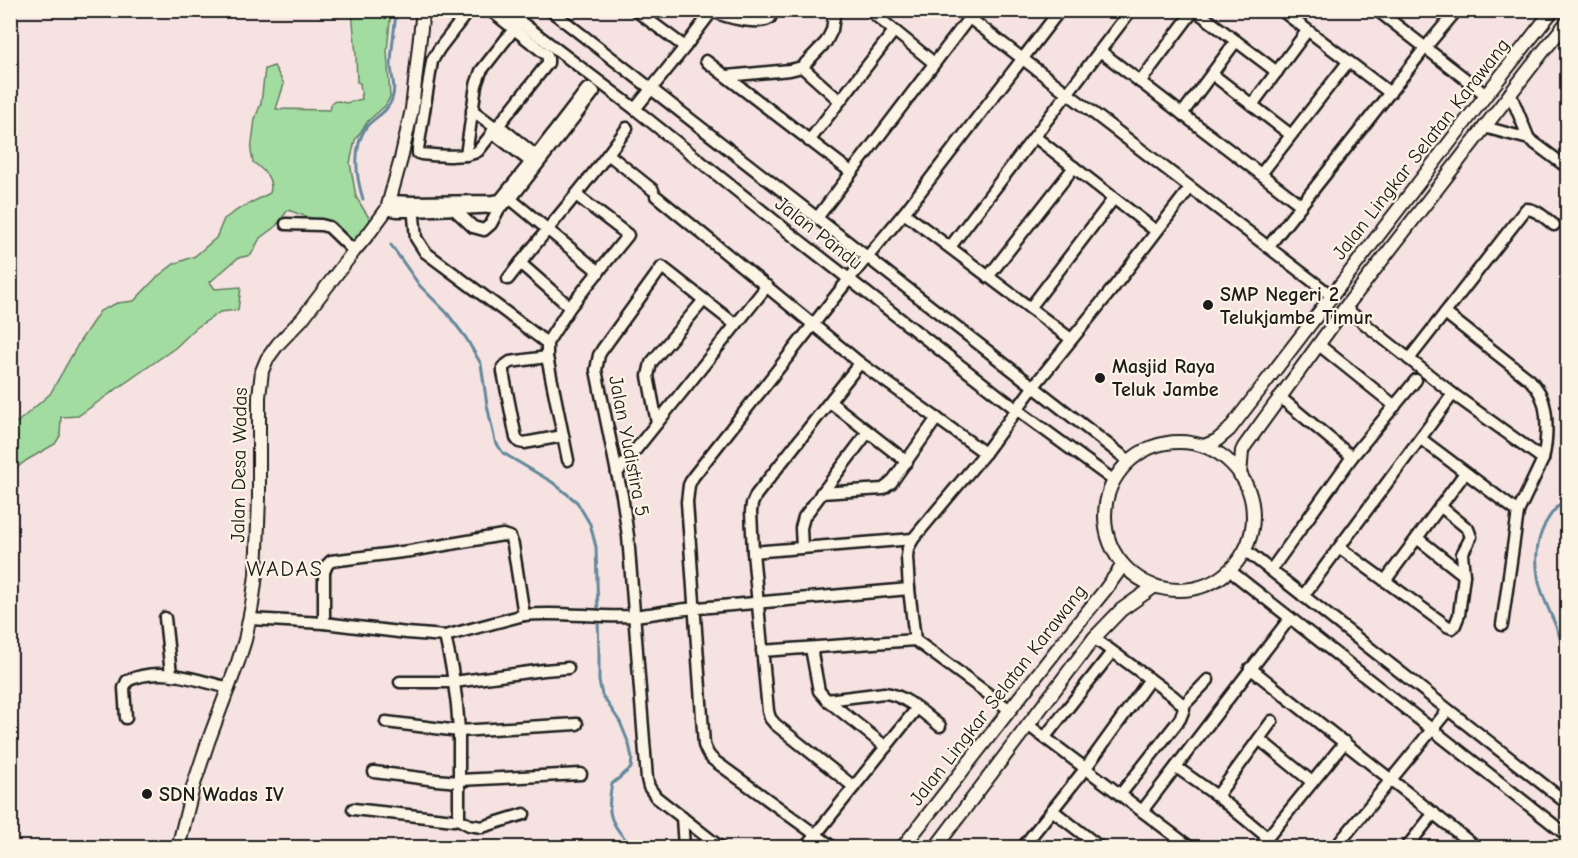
<svg xmlns="http://www.w3.org/2000/svg" width="1578" height="858" font-family="'Comic Neue',sans-serif">
<style>
.green{fill:#a3dca1;stroke:#607c5e;stroke-width:1.5}
.lines{fill:none;stroke-linecap:round;stroke-linejoin:round}
.stream{stroke:#62899c;stroke-width:3}
.minor-casing{stroke:#1c1c1c;stroke-width:15}
.major-casing{stroke:#1c1c1c;stroke-width:16}
.minor{stroke:#fcf5e5;stroke-width:10}
.major{stroke:#fcf5e5;stroke-width:12}
.poi-dot{fill:#1c1c1c;stroke:#fcf5e5;stroke-width:2}
.labels{text-anchor:middle;dominant-baseline:central;stroke-width:4.5;stroke-linejoin:round;paint-order:stroke}
.street-label{font-size:20px;fill:#1c1c1c;stroke:#fcf5e5}
.poi-label{font-size:20px;font-weight:bold;fill:#1c1c1c;stroke:#fcf5e5;text-anchor:start}
.quarter-label{font-size:22px;letter-spacing:1.5px;fill:#1c1c1c;stroke:#fcf5e5}
</style>
<rect width="100%" height="100%" fill="#f6e2e1"/>
<filter id="ink" filterUnits="userSpaceOnUse"><feTurbulence type="fractalNoise" baseFrequency=".0167" numOctaves="2"/><feDisplacementMap in="SourceGraphic" scale="12" xChannelSelector="R" yChannelSelector="G"/><feConvolveMatrix kernelMatrix="1 2 1 2 8 2 1 2 1" color-interpolation-filters="sRGB"/></filter>
<g filter="url(#ink)">
<path class="green" d="M352,11H391L387,51L390,97L385,106L368,121L355,140L350,163L356,197L371,221L353,242L335,223L307,217L288,210L276,226L260,238L251,255L238,258L210,282L215,289L241,287L238,310L220,312L196,328L175,348L78,416L61,417L60,436L55,444L27,460L11,472V426L20,420L50,394L80,341L100,311L117,303L134,301L157,277L174,264L195,256L216,238L224,219L239,209L270,193C274,178 264,171 253,162L251,151L255,119L261,103L265,69L274,66L284,84L276,109L330,110L332,102L338,101L346,103L362,99L360,83L357,82L356,55Z"/>
<g class="lines">
<g class="stream">
<path d="M363,199C356,177 352,146 367,126C375,117 388,112 392,99C396,88 392,78 391,67C391,48 395,29 396,10"/>
<path d="M391,245L420,286L447,313L466,338L481,364L487,405L495,441L503,453L552,482L577,502L590,524L596,547L598,613"/>
<path d="M1568,293L1564,336L1568,358"/>
<path d="M1568,498C1542,516 1533,546 1538,576C1540,593 1549,609 1555,624C1560,636 1563,648 1568,659"/>
<path d="M598,619L599,651V681L602,695L620,722L629,744L632,758L631,768L612,784C605,817 612,824 633,848"/>
</g>
<g class="minor-casing">
<g id="minor">
<path d="M469,10L439,49L432,61L418,149V153L421,154C434,155 467,159 478,151L548,63V59L547,55L490,10"/>
<path d="M505,10L635,109L791,234L1016,409L1113,480"/>
<path d="M550,10L1129,461"/>
<path d="M635,10L685,47"/>
<path d="M711,10C724,17 757,26 770,18L773,10"/>
<path d="M869,10L934,63"/>
<path d="M959,10L1332,296"/>
<path d="M1195,10L1277,72"/>
<path d="M1281,10L1390,93"/>
<path d="M1377,10L1486,95"/>
<path d="M1100,51L1301,205"/>
<path d="M706,61L851,172"/>
<path d="M802,67L840,101"/>
<path d="M1212,74L1291,135"/>
<path d="M727,76L790,70L802,67L826,42L832,30L835,10"/>
<path d="M1140,82L1194,10"/>
<path d="M1510,93L1529,139"/>
<path d="M1252,105L1307,31"/>
<path d="M635,109L685,47L712,11"/>
<path d="M472,110L496,128"/>
<path d="M1182,114L1236,41"/>
<path d="M498,125L540,159"/>
<path d="M1484,127L1529,139L1568,168"/>
<path d="M492,132L536,166"/>
<path d="M1035,137L1156,231"/>
<path d="M809,141L894,31"/>
<path d="M608,154L653,190"/>
<path d="M466,155L476,85L481,71L514,29"/>
<path d="M1261,174L1348,62"/>
<path d="M507,196L599,272"/>
<path d="M656,196L860,363L985,453"/>
<path d="M413,206L416,238L425,252L547,343"/>
<path d="M456,208L455,210L473,227L484,230L491,224L500,207L499,203"/>
<path d="M387,209L397,211H413L500,207L510,200L594,92L591,89H587L531,162L500,200L494,201L413,202L390,201"/>
<path d="M904,213L1071,339"/>
<path d="M817,218L975,10"/>
<path d="M286,224L321,225L329,227L354,251"/>
<path d="M950,247L1131,10"/>
<path d="M1268,247L1425,48L1457,10"/>
<path d="M520,263L570,307"/>
<path d="M988,277L1074,167"/>
<path d="M508,279C547,228 590,181 627,128"/>
<path d="M1030,308L1114,198"/>
<path d="M1345,308L1453,394L1543,459L1518,512L1502,625"/>
<path d="M1445,313L1530,380C1534,385 1539,390 1541,396C1549,412 1547,442 1543,459"/>
<path d="M1319,345L1395,406"/>
<path d="M547,357L510,362L503,367V372L516,438L519,442L524,443L563,436"/>
<path d="M1409,359L1526,209C1537,209 1546,219 1554,225"/>
<path d="M1281,398L1352,457"/>
<path d="M830,402L907,462"/>
<path d="M657,423L648,376L651,363L704,300"/>
<path d="M1421,439L1518,512"/>
<path d="M568,460L547,357V343L570,307L628,235L576,195"/>
<path d="M617,473L767,286"/>
<path d="M821,493L883,489L891,483L937,418"/>
<path d="M1417,538L1464,575"/>
<path d="M802,548L801,528L804,517L868,432"/>
<path d="M1340,548L1447,626L1452,628L1455,625L1459,615L1464,575L1462,554L1471,537L1468,529L1440,506"/>
<path d="M1245,550L1568,804"/>
<path d="M753,552L913,539"/>
<path d="M1229,570L1568,836"/>
<path d="M1271,570L1352,457L1416,380"/>
<path d="M1385,581L1465,473"/>
<path d="M1303,596L1453,394"/>
<path d="M165,618L171,674"/>
<path d="M250,619L324,623L407,633L445,636L524,615C560,611 596,618 633,616C651,614 669,611 687,609C761,602 835,595 909,589"/>
<path d="M324,623V572L327,565L331,561L410,551L503,535L510,537L513,545L524,615"/>
<path d="M1094,638L1173,696L1182,704L1184,709L1180,719L1120,795"/>
<path d="M811,648L819,691L827,700L886,747"/>
<path d="M762,651L915,640"/>
<path d="M1250,668L1477,848"/>
<path d="M400,682H454L544,670L568,668"/>
<path d="M827,700L884,693C906,695 924,714 940,726"/>
<path d="M1183,706L1208,680"/>
<path d="M1010,710L915,640L909,589L907,557L908,548L913,539L985,453L1034,386L1114,287L1190,188"/>
<path d="M126,718L124,688L127,681C159,665 196,680 229,688"/>
<path d="M386,722L459,731L577,724"/>
<path d="M1028,725L1191,848"/>
<path d="M1045,737L1112,652"/>
<path d="M1259,739L1312,782"/>
<path d="M1176,767L1217,796L1267,837"/>
<path d="M374,772L436,780L459,782"/>
<path d="M459,780L581,774"/>
<path d="M854,787L775,724L770,718L768,711L753,552L751,512L752,504L756,495L860,363"/>
<path d="M1217,796L1272,721"/>
<path d="M353,809L454,820L459,818V731L457,705L452,669L445,636"/>
<path d="M1052,810L1101,848"/>
<path d="M1142,811L1290,618"/>
<path d="M682,817L684,848"/>
<path d="M458,819L469,825L482,827L524,814"/>
<path d="M721,848L656,797L649,787L647,779L628,536L622,495L617,473L596,370L599,355L602,350L662,267L736,325"/>
<path d="M805,848L917,708"/>
<path d="M834,848L716,762C709,757 707,753 704,745L687,502L689,485L693,477L849,279L904,213L1060,10"/>
<path d="M1022,848L1085,769L1150,679"/>
<path d="M1259,848L1345,742"/>
<path d="M1335,848L1448,710"/>
<path d="M1406,848L1434,813"/>
</g>
</g>
<g class="major-casing">
<g id="major">
<circle cx="1179" cy="516" r="74"/>
<path d="M1204,446L1216,441L1229,430L1486,95L1553,10"/>
<path d="M1240,475L1242,451L1244,447L1345,308L1541,54L1568,21"/>
<path d="M178,848L193,787L208,742L238,662L245,640L252,605L256,575L259,498V397L262,371L267,359L278,344L302,319L354,251L370,232L387,209L401,159L412,109L423,10"/>
<path d="M902,848L1066,638L1105,590L1123,565"/>
<path d="M935,848L1094,638L1121,610L1155,586"/>
</g>
</g>
<use href="#minor" class="minor"/>
<use href="#major" class="major"/>
</g>
</g>
<g class="poi-dot">
<circle cx="1208" cy="305" r="6"/>
<circle cx="1100" cy="378" r="6"/>
<circle cx="147" cy="794" r="6"/>
</g>
<g class="labels">
<g class="street-label">
<text transform="translate(1421 149) rotate(-52)">Jalan Lingkar Selatan Karawang</text>
<text transform="translate(819 233) rotate(38)">Jalan Pandu</text>
<text transform="translate(629 446) rotate(79)">Jalan Yudistira 5</text>
<text transform="translate(239 465) rotate(-89)">Jalan Desa Wadas</text>
<text transform="translate(998 695) rotate(-52)">Jalan Lingkar Selatan Karawang</text>
</g>
<g class="poi-label">
<text x="1220" y="294">SMP Negeri 2<tspan x="1220" dy="23">Telukjambe Timur</tspan></text>
<text x="1112" y="366">Masjid Raya<tspan x="1112" dy="23">Teluk Jambe</tspan></text>
<text x="159" y="794">SDN Wadas IV</text>
</g>
<g class="quarter-label">
<text x="285" y="569">WADAS</text>
</g>
</g>
<rect width="1578" height="858" fill="none" stroke="#fcf5e5" stroke-width="36"/>
<rect x="18" y="18" width="1542" height="822" fill="none" stroke="#1c1c1c" stroke-width="2" filter="url(#ink)"/>
</svg>
